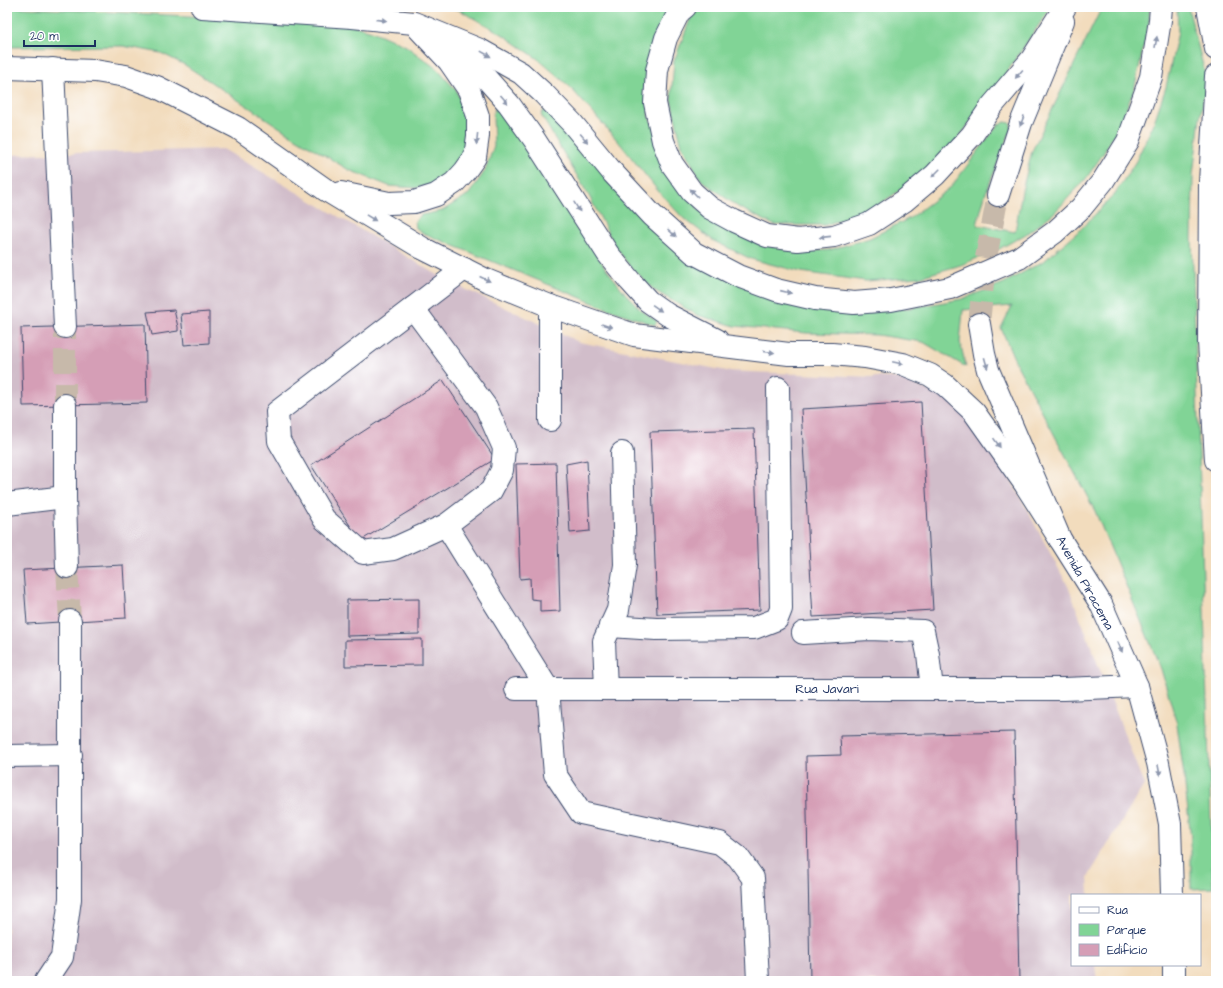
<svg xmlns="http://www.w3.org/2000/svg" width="1223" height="988" font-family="'Architects Daughter',sans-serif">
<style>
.industrial{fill:#d1bdca}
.green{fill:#81d496;stroke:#4e827a}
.building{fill:#d59eb6}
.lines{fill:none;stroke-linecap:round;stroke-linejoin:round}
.minor-tunnel{stroke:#c7b9aa;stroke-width:22;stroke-dasharray:22 11;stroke-linecap:butt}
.major-tunnel{stroke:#c7b9aa;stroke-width:22;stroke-dasharray:22 11;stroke-linecap:butt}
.minor-casing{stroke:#3b496c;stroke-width:24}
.major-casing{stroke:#3b496c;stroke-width:24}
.highway-casing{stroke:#3b496c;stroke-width:24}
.minor{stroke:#fff;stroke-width:22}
.major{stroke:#fff;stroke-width:22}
.highway{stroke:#fff;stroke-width:22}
.oneway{fill:#8d97ae}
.labels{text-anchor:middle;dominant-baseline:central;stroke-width:4;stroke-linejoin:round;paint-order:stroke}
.street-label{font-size:13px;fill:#1b2f5e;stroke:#fff}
</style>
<rect width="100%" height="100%" fill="#fff"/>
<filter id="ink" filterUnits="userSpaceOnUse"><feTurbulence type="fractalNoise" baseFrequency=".025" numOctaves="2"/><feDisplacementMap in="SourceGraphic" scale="8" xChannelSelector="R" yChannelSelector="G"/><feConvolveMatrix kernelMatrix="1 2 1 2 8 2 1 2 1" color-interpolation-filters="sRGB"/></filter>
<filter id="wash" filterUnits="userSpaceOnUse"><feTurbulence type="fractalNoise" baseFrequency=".012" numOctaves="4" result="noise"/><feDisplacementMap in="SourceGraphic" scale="16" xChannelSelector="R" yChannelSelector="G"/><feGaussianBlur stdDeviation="0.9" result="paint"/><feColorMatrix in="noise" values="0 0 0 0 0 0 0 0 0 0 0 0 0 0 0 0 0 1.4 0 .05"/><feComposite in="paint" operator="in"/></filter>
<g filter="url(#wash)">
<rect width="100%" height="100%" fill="#f2dcbd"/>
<path class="industrial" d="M223,149L450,282L579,342L727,371L897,378L947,398L988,438L1068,586L1144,785L1088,877L1089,895H1072V965H1095L1097,981H7V155Z"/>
<g class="green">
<path d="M7,7L349,24L372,31L406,46L437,69L456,90L466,114L468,139L463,159L451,175L435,184L416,188L389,186L349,170L291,135L185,65L161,53L123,46L7,47Z"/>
<path d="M447,7H673L648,115L698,209L728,230L757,243L797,252L829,250L870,238L910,218L951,187L998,125L1005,122L1011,123V130L985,195L977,225L1015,232L1022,191L1032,151L1102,7H1150L1149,23L1134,90L1119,126L1103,154L1085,180L1054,213L1026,234L999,249L961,265L919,277L866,281L801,272L751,259L714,241L683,218L659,192L618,141L569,86L538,59L502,34L459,10Z"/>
<path d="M702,7H1051L996,88L957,140L917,179L872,209L825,225H774L738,207L701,180L682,146L671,100L674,61L691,17Z"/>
<path d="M1177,7H1188L1207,81L1200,118L1193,175L1192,238L1213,888L1191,889V839L1184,776L1177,724L1161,669L1095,511L1016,363L1001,328L1012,306L963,310L960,342L966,367L923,342L877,335L806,333L735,326L697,315L654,290L628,264L614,244L589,196L541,115L543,111L550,112L683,255L862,311L910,308L962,299L1004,283L1042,262L1079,231L1114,195L1136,161L1153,125L1166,87L1178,32Z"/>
<path d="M495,108L503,109L524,134L604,266L625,293L641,310L657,321L655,325L608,309L423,233L416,228L415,221L421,215L442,211L469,194L485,171L494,146L493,114Z"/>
</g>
<g id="blocks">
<g class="building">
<path d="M174,310L178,327V331L152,335L147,312Z"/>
<path d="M209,312V343L184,345L181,314Z"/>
<path d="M145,324L147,403L23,406L21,328Z"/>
<path d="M443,380L495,459L360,541L311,465Z"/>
<path d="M921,402L933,610L813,617L801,409Z"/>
<path d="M754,429L760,610L657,614L650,432Z"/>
<path d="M587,460L590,531L570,533L566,464Z"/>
<path d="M556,463L560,611L540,612V600L531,599L530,578L520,579L516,464Z"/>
<path d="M123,565L126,618L27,624L23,570Z"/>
<path d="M419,599V634L347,636V600Z"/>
<path d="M422,639V665L345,666V640Z"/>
<path d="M1014,732L1019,981H810L806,756L841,755L840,736Z"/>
</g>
</g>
</g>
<g filter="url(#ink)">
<use href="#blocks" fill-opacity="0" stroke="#3b496c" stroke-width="1"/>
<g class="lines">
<g class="minor-tunnel">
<path d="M65,405V327"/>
<path d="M67,567L70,621"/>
</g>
<path class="major-tunnel" d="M979,324L985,263L998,195"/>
<g class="minor-casing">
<g id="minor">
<path d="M7,68L95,71L126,76L157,87L238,128L326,190"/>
<path d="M53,69L65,327"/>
<path d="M464,269L277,412L279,441L324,519L363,553L393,549L446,525L548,689L555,774L581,813L720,843L738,857L753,878L758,981"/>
<path d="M550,306V420"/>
<path d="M413,308L486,407L504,448L502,470L491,491L446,525"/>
<path d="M65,405V497L67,567"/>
<path d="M7,504L65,497"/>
<path d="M610,626L656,629L754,628L777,619L781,609L778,388"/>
<path d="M803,633L869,629L923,631L928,654L932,689"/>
<path d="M516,689H1064L1137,686"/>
<path d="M606,689L604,641L618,610L625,565L622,453"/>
<path d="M7,756L71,755"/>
<path d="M46,981L62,957L70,899V621"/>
</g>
</g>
<g class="major-casing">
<g id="major">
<path d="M1208,7L1216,49"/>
<path d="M1216,76L1210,183L1209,342L1216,460"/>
<path d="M998,195L1021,123L1063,21"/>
<path d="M979,324L984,354L988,370L1060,539L1101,604L1137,686L1158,763L1170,824L1172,895"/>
<path d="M1174,965V981"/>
</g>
</g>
<g class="highway-casing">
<g id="highway">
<path d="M202,7L352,17L414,23L480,50L521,73L544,94L572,123L613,173L652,215L694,253L738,276L776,290L815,299L854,303L891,300L950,288L1019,258L1055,232L1081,208L1103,181L1128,141L1151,77L1160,20L1161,7"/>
<path d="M685,7L679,12L666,38L657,70L655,103L663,141L672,164L692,192L710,208L734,221L767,236L798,240L834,236L869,224L904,201L935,175L972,135L991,107L1032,59L1065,7"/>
<path d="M454,42L509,104L534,139L608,254L630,281L648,301L668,315L717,340"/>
<path d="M326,190L422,248L486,280L550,306L634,335L789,354H832L865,357L903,364L930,375L945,385L974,412L1025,484L1060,539"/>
<path d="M341,193L389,203L414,202L436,195L454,183L465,171L475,157L478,136V116L469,90L449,61L419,29"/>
</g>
</g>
<use href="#minor" class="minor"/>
<use href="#major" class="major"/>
<use href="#highway" class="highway"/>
</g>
<defs><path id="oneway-solid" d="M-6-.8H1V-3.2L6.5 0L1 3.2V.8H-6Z"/></defs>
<g class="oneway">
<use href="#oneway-solid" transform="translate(381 20) rotate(6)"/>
<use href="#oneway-solid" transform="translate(1156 42) rotate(-80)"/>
<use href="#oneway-solid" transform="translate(486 54) rotate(29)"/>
<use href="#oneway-solid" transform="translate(1019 74) rotate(130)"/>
<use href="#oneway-solid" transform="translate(504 99) rotate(49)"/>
<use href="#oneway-solid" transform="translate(1022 121) rotate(111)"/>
<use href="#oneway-solid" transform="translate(584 138) rotate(50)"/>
<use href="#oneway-solid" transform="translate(477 139) rotate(96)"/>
<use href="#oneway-solid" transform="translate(936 173) rotate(135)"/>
<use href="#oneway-solid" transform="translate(694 193) rotate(-134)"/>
<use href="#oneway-solid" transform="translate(577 207) rotate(58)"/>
<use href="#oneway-solid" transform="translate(371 218) rotate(31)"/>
<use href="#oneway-solid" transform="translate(672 233) rotate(42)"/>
<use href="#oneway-solid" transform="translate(825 237) rotate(174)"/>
<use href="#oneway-solid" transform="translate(485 279) rotate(25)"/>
<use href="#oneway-solid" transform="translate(786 292) rotate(13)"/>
<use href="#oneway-solid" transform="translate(657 308) rotate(35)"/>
<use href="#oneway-solid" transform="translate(607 326) rotate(19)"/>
<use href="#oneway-solid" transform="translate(769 352) rotate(6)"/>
<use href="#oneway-solid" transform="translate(898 363) rotate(12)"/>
<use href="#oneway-solid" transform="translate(986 363) rotate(74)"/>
<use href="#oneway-solid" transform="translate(997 443) rotate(55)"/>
<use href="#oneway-solid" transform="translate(1120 647) rotate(66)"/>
<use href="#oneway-solid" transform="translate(1159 770) rotate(79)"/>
</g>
</g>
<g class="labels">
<g class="street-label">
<text transform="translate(1085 583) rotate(61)">Avenida Piracema</text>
<text x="827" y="689">Rua Javari</text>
</g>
</g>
<rect width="1223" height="988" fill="none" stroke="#fff" stroke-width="24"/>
<rect x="1071" y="894" width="130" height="72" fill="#ffffff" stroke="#a4acbf"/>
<rect x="1079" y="907" width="20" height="6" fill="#ffffff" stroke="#a4acbf"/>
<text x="1107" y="914" font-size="12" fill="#1b2f5e">Rua</text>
<rect x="1079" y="924" width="20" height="12" fill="#81d496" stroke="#a4acbf"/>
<text x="1107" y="934" font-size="12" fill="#1b2f5e">Parque</text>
<rect x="1079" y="944" width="20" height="12" fill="#d59eb6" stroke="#a4acbf"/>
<text x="1107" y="954" font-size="12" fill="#1b2f5e">Edifício</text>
<path d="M24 40v6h71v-6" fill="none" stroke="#1b2f5e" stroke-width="2"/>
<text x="30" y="40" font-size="12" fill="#1b2f5e" stroke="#ffffff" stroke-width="3" paint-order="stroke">20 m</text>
</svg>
